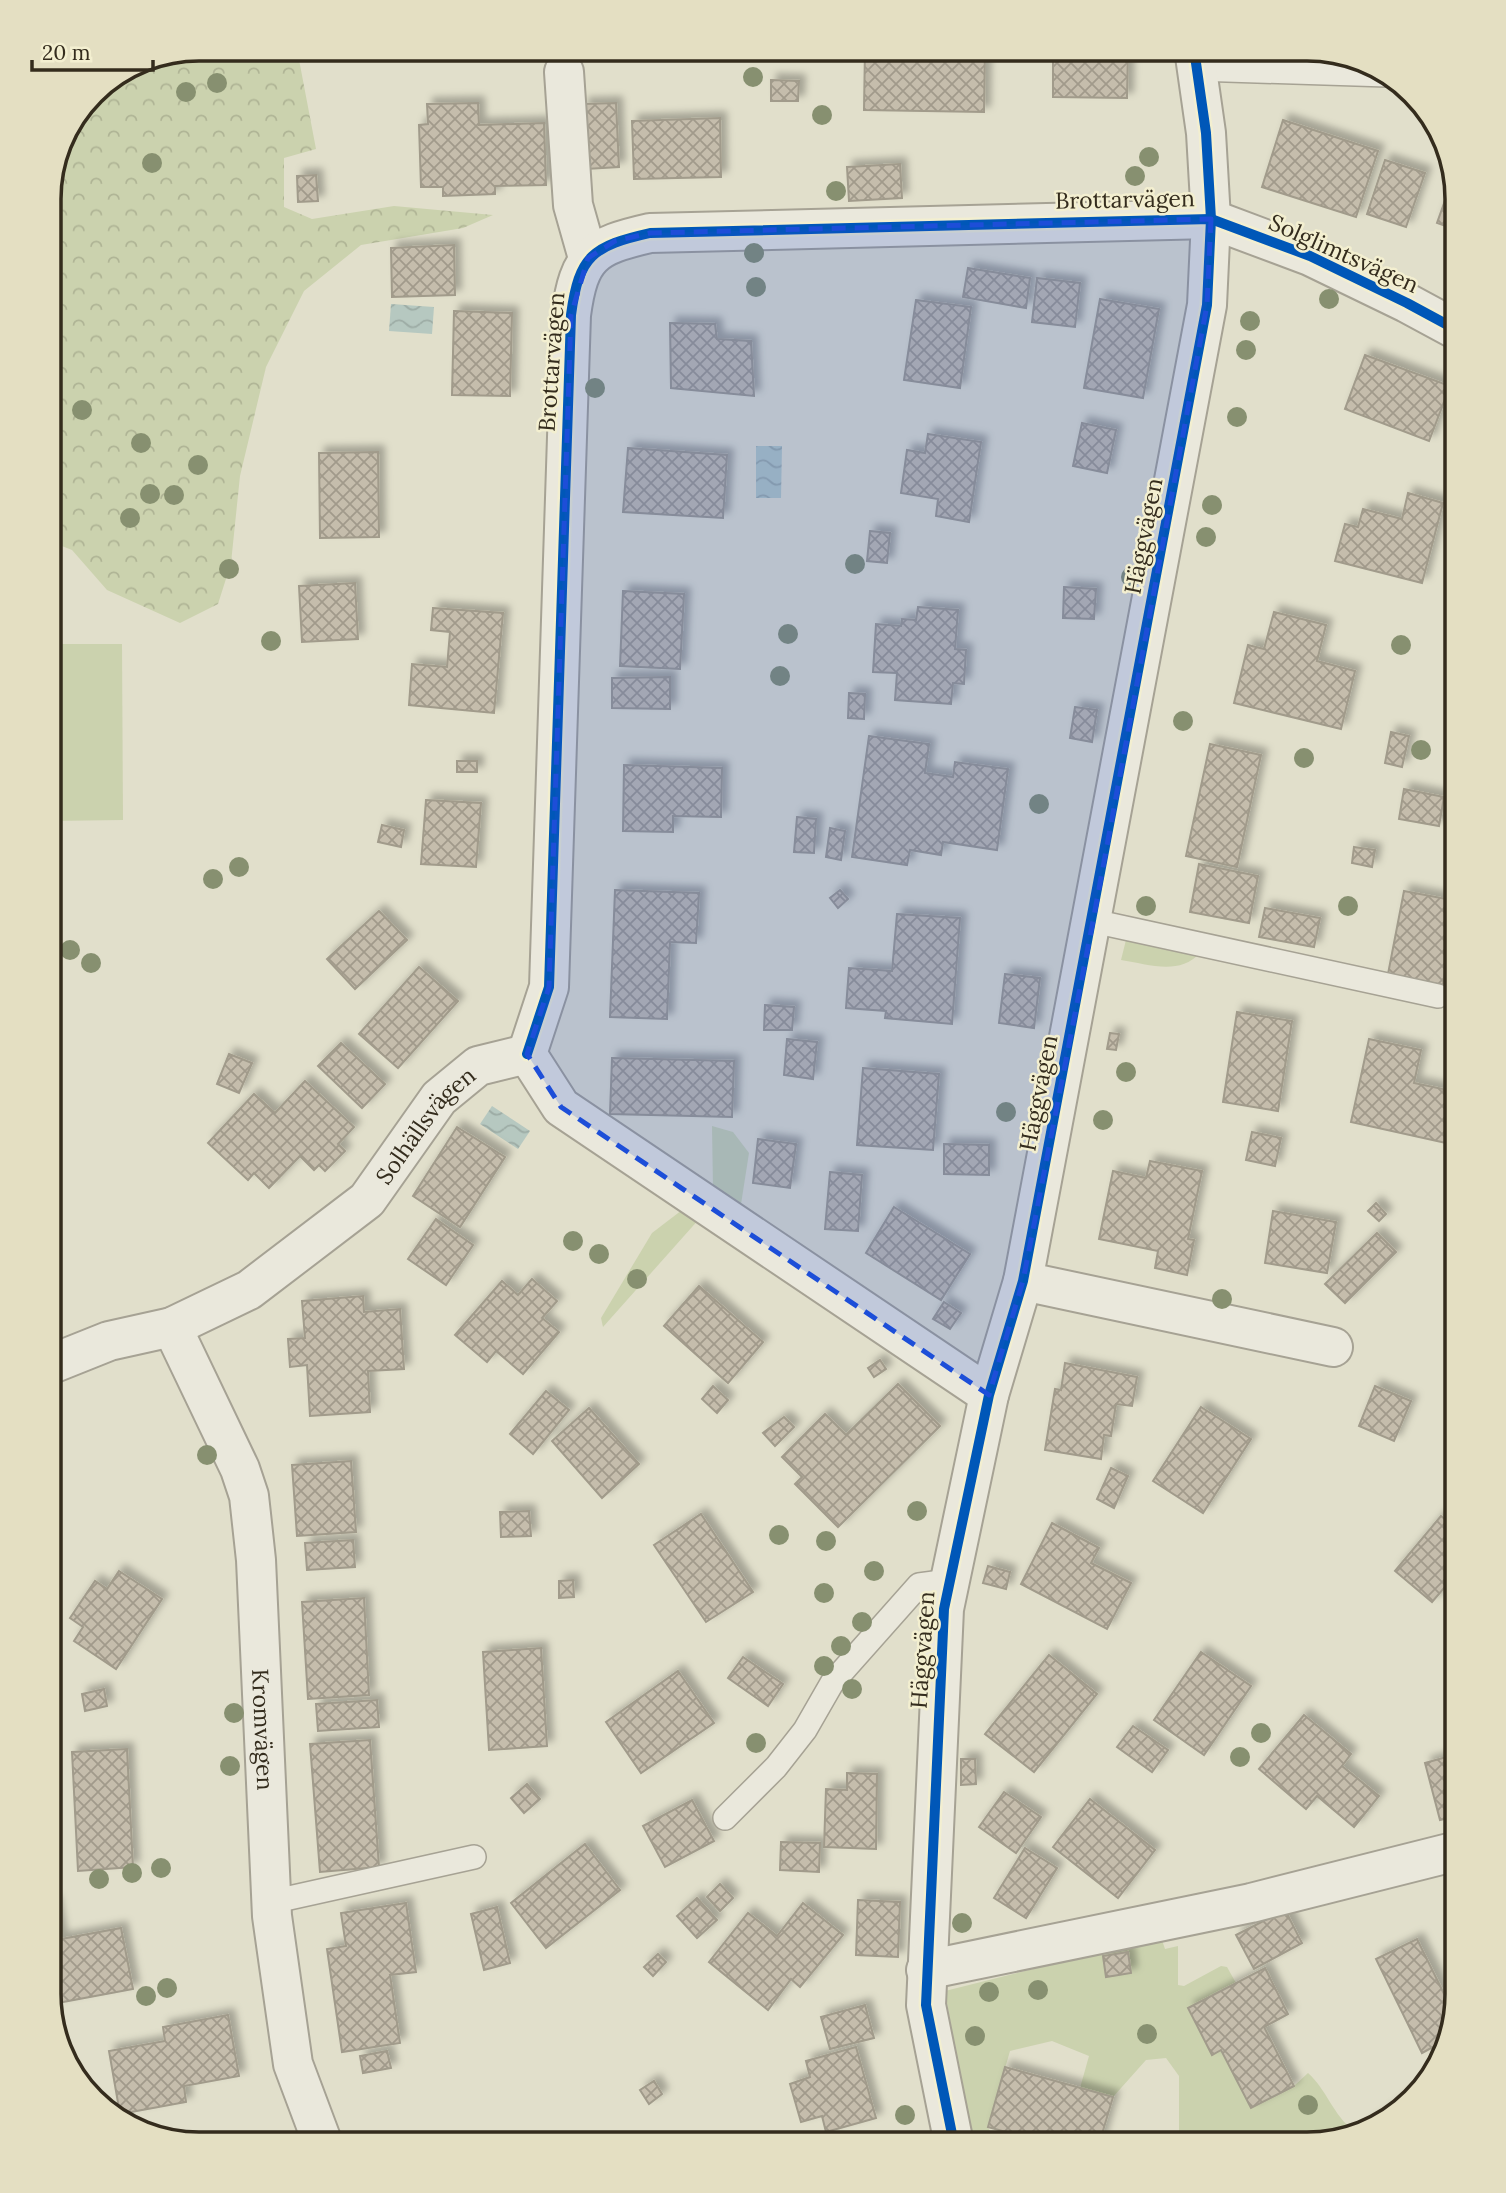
<svg xmlns="http://www.w3.org/2000/svg" width="1506" height="2193" font-family="Lora,serif">
<style>
.grass{fill:#cbd2ae}
.forest{fill:url(#forest-crowns)}
.water{fill:url(#water-waves)}
.building{fill:url(#building-cross-hatch);stroke:#a19b8b;stroke-width:2;filter:url(#shadow)}
.lines{fill:none;stroke-linecap:round;stroke-linejoin:round}
.service-casing{stroke:#a6a294;stroke-width:26}
.minor-casing{stroke:#a6a294;stroke-width:42}
.service{stroke:#eae8dc;stroke-width:23}
.minor{stroke:#eae8dc;stroke-width:38}
.cycleway-casing{stroke:#f3efd0;stroke-width:15}
.cycleway{stroke:#0057b8;stroke-width:10}
.tree{fill:#879070}
.marked{fill:#1d4ed8;fill-opacity:0.2;stroke:#1d4ed8;stroke-width:5;stroke-dasharray:14 9;stroke-linejoin:round}
.labels{text-anchor:middle;dominant-baseline:central;stroke-width:5;stroke-linejoin:round;paint-order:stroke}
.street-label{font-size:23px;fill:#342c1d;stroke:#f3efd0}
.rim{fill:none;stroke:#342c1d;stroke-width:3.5}
</style>
<defs>
<pattern id="forest-crowns" width="20" height="18" patternUnits="userSpaceOnUse" patternTransform="scale(1.75)"><rect width="20" height="18" fill="#cbd2ae"/><path d="M2 6a3 3 0 1 1 6 0M12 15a3 3 0 1 1 6 0" fill="none" stroke="#afb495"/></pattern>
<pattern id="water-waves" width="16" height="10" patternUnits="userSpaceOnUse" patternTransform="scale(1.75)"><rect width="16" height="10" fill="#b6c8c0"/><path d="M0 5q4-4 8 0t8 0" fill="none" stroke="#9daca5"/></pattern>
<pattern id="building-cross-hatch" width="8" height="8" patternUnits="userSpaceOnUse" patternTransform="scale(1.75)"><rect width="8" height="8" fill="#c5bdac"/><path d="M0 0l8 8M0 8l8-8" fill="none" stroke="#a19a8b"/></pattern>
<filter id="shadow"><feDropShadow dx="6" dy="-6" stdDeviation="3.5" flood-color="#0004"/></filter>
</defs>
<rect width="100%" height="100%" fill="#e1dfcb"/>
<g class="grass">
<path d="M49,644H122L123,820L49,821Z"/>
<path d="M1127,936L1200,953C1179,976 1148,964 1121,960Z"/>
<path d="M712,1126L733,1132L749,1153L741,1204L713,1188Z"/>
<path d="M686,1207L700,1218L603,1327L601,1318L652,1233Z"/>
<path d="M1161,1937L1165,1949L1178,1946V1985L1184,1986L1221,1966L1227,1967L1236,1983L1213,2054L1221,2050L1251,2108L1294,2086L1308,2073C1327,2090 1333,2115 1354,2131L1307,2144H1295L1289,2135L1274,2144H1179V2076L1166,2058L1146,2060L1113,2097L1080,2088L1089,2056L1052,2041L1010,2051L988,2127L996,2144H971L945,1991Z"/>
</g>
<path class="forest" d="M200,49H297L316,149L284,158V207L312,219L394,206L493,215L463,228L361,245L304,291L266,367L240,476L231,563L218,604L180,623L107,590L72,550L49,541V190L61,142L93,93L142,60Z"/>
<g class="water">
<path d="M391,304L434,307L432,334L389,331Z"/>
<path d="M756,446H782L781,498H756Z"/>
<path d="M492,1106L530,1131L518,1149L480,1124Z"/>
</g>
<g class="building">
<path d="M425,49H516V57L425,59Z"/>
<path d="M821,49H837V61L820,60Z"/>
<path d="M865,49H985L984,112L864,110Z"/>
<path d="M1053,49H1128L1127,98L1053,97Z"/>
<path d="M771,80L799,81L798,101H771Z"/>
<path d="M478,103L479,125L544,123L546,185L495,186V194L443,196V187H421L419,125L428,124L427,104Z"/>
<path d="M616,103L619,167L586,169L583,104Z"/>
<path d="M720,118L721,177L634,179L632,121Z"/>
<path d="M1283,120L1378,151L1356,217L1262,187Z"/>
<path d="M1385,160L1425,173L1406,227L1367,214Z"/>
<path d="M900,164L902,198L849,201L847,167Z"/>
<path d="M316,175L318,201L298,202L297,176Z"/>
<path d="M1452,181L1457,200V230L1437,223Z"/>
<path d="M454,245L455,295L392,297L391,248Z"/>
<path d="M968,268L1030,278L1026,308L963,297Z"/>
<path d="M1037,278L1080,283L1075,327L1032,322Z"/>
<path d="M1100,299L1159,309L1143,398L1084,388Z"/>
<path d="M916,300L971,307L960,388L904,380Z"/>
<path d="M454,311L512,313L510,396L452,395Z"/>
<path d="M670,323L715,324L717,339L751,341L754,396L671,388Z"/>
<path d="M1365,355L1450,386L1429,441L1345,409Z"/>
<path d="M1082,423L1116,430L1107,473L1073,466Z"/>
<path d="M928,434L981,442L969,522L936,516L938,499L901,493L907,450L925,453Z"/>
<path d="M628,448L727,455L723,518L623,512Z"/>
<path d="M378,452L379,537L320,538L319,453Z"/>
<path d="M1408,493L1443,503L1422,583L1335,561L1345,524L1358,527L1363,509L1402,519Z"/>
<path d="M870,531L890,533L887,563L867,561Z"/>
<path d="M355,583L358,639L302,642L299,586Z"/>
<path d="M1064,587L1096,589L1094,619L1063,618Z"/>
<path d="M623,591L684,594L680,669L620,666Z"/>
<path d="M918,607L958,610L955,649L966,650L964,684L953,683L951,704L895,700L897,673L873,672L876,624L901,626L902,619L916,620Z"/>
<path d="M433,608L503,613L494,713L409,705L412,664L447,667L450,632L431,630Z"/>
<path d="M1274,612L1326,625L1317,661L1355,671L1341,729L1234,703L1248,645L1264,649Z"/>
<path d="M670,677V709L612,708V678Z"/>
<path d="M849,693L865,694L864,719L848,718Z"/>
<path d="M1075,707L1097,710L1092,742L1070,738Z"/>
<path d="M1391,732L1409,736L1402,767L1385,763Z"/>
<path d="M869,736L929,744L925,773L953,777L955,762L1008,769L997,850L943,842L941,855L910,850L907,865L852,857Z"/>
<path d="M1210,744L1261,755L1237,867L1186,856Z"/>
<rect x="457" y="761" width="20" height="11"/>
<path d="M624,765L722,768L721,817L673,816V832L623,831Z"/>
<path d="M1404,789L1444,797L1439,826L1399,819Z"/>
<path d="M426,800L481,803L476,867L421,864Z"/>
<path d="M797,817L816,819L814,853L794,852Z"/>
<path d="M382,825L404,830L401,847L378,842Z"/>
<path d="M830,828L845,831L841,860L826,857Z"/>
<path d="M1354,847L1375,850L1372,867L1352,863Z"/>
<path d="M1199,864L1258,876L1249,923L1190,912Z"/>
<path d="M615,890L699,893L696,943L670,942L667,1019L610,1017Z"/>
<path d="M840,890L848,899L838,908L830,898Z"/>
<path d="M1404,891L1457,901V973L1445,971L1443,985L1388,974Z"/>
<path d="M1265,908L1320,918L1314,947L1259,937Z"/>
<path d="M379,911L407,940L355,989L327,959Z"/>
<path d="M897,914L960,918L952,1024L885,1018L886,1011L846,1008L849,968L892,971Z"/>
<path d="M419,967L458,1001L398,1068L359,1034Z"/>
<path d="M1005,974L1040,978L1034,1028L999,1023Z"/>
<path d="M1457,989V1014L1452,1013Z"/>
<path d="M765,1005L794,1007L792,1030H764Z"/>
<path d="M1237,1012L1292,1021L1278,1111L1223,1102Z"/>
<path d="M1110,1033L1119,1034L1116,1050L1107,1049Z"/>
<path d="M787,1039L817,1042L813,1079L784,1075Z"/>
<path d="M1369,1039L1421,1050L1414,1083L1457,1092L1455,1145L1351,1122Z"/>
<path d="M341,1043L385,1084L362,1108L318,1066Z"/>
<path d="M229,1054L252,1063L239,1093L217,1084Z"/>
<path d="M612,1058L734,1061L732,1117L610,1114Z"/>
<path d="M863,1068L939,1074L933,1150L857,1145Z"/>
<path d="M305,1081L354,1127L338,1144L345,1151L325,1171L319,1165L314,1170L300,1156L269,1188L254,1173L248,1180L208,1143L254,1094L275,1113Z"/>
<path d="M457,1127L505,1157L460,1227L413,1196Z"/>
<path d="M1252,1132L1281,1138L1275,1166L1246,1160Z"/>
<path d="M758,1139L796,1144L790,1188L753,1183Z"/>
<path d="M944,1144L989,1145V1175L944,1174Z"/>
<path d="M1150,1161L1202,1171L1188,1239L1194,1240L1187,1275L1155,1268L1158,1251L1099,1239L1113,1171L1146,1178Z"/>
<path d="M830,1172L862,1175L858,1231L825,1229Z"/>
<path d="M1376,1203L1386,1214L1379,1221L1368,1211Z"/>
<path d="M894,1207L970,1254L941,1300L866,1253Z"/>
<path d="M1273,1211L1336,1222L1327,1273L1265,1263Z"/>
<path d="M436,1219L473,1245L446,1285L408,1259Z"/>
<path d="M1377,1233L1396,1252L1345,1303L1325,1284Z"/>
<path d="M532,1279L557,1301L542,1318L559,1332L523,1374L496,1351L487,1362L455,1335L502,1281L518,1295Z"/>
<path d="M699,1286L763,1342L728,1383L664,1326Z"/>
<path d="M363,1296L364,1312L400,1309L404,1369L368,1371L370,1412L310,1416L307,1365L290,1367L288,1339L305,1338L302,1301Z"/>
<path d="M944,1302L961,1313L950,1329L933,1319Z"/>
<path d="M880,1360L886,1369L874,1377L868,1368Z"/>
<path d="M1065,1363L1137,1377L1132,1406L1116,1404L1111,1436L1104,1435L1101,1459L1045,1450L1055,1389L1061,1390Z"/>
<path d="M898,1384L940,1426L838,1527L795,1484L802,1477L782,1457L825,1414L846,1435Z"/>
<path d="M713,1386L728,1400L717,1413L702,1399Z"/>
<path d="M1375,1386L1411,1401L1394,1441L1359,1426Z"/>
<path d="M546,1391L569,1410L533,1454L510,1434Z"/>
<path d="M1201,1407L1251,1439L1203,1513L1153,1481Z"/>
<path d="M589,1408L639,1464L602,1498L552,1441Z"/>
<path d="M784,1417L794,1427L775,1446L763,1433Z"/>
<path d="M351,1461L356,1532L297,1536L292,1465Z"/>
<path d="M1111,1468L1128,1476L1114,1508L1097,1499Z"/>
<path d="M529,1511L531,1536L501,1537L500,1512Z"/>
<path d="M701,1514L753,1592L706,1622L654,1545Z"/>
<path d="M1441,1516L1457,1529V1573L1432,1602L1395,1571Z"/>
<path d="M1052,1523L1099,1548L1091,1563L1131,1583L1107,1629L1021,1584Z"/>
<path d="M353,1540L355,1567L307,1570L305,1543Z"/>
<path d="M988,1566L1010,1572L1006,1589L983,1583Z"/>
<path d="M119,1571L162,1599L116,1669L74,1641L83,1627L70,1618L95,1581L107,1589Z"/>
<path d="M573,1580L574,1597L559,1598V1581Z"/>
<path d="M364,1598L369,1695L308,1699L302,1602Z"/>
<path d="M541,1648L547,1746L489,1750L483,1652Z"/>
<path d="M1201,1652L1251,1686L1204,1755L1154,1720Z"/>
<path d="M1049,1655L1097,1694L1034,1772L985,1734Z"/>
<path d="M743,1657L783,1684L768,1706L728,1678Z"/>
<path d="M678,1671L714,1723L641,1773L606,1722Z"/>
<path d="M104,1689L107,1706L85,1711L82,1694Z"/>
<path d="M377,1700L379,1727L318,1731L316,1704Z"/>
<path d="M1304,1715L1351,1754L1342,1766L1379,1796L1354,1827L1317,1796L1306,1809L1259,1769Z"/>
<path d="M1133,1726L1168,1750L1152,1772L1117,1747Z"/>
<path d="M370,1740L379,1867L320,1872L310,1744Z"/>
<path d="M127,1749L133,1867L78,1871L72,1752Z"/>
<path d="M1457,1754V1816L1440,1820L1425,1763Z"/>
<path d="M961,1759H975L976,1784L961,1785Z"/>
<path d="M847,1773L877,1774L876,1849L824,1847L826,1789L847,1790Z"/>
<path d="M527,1784L540,1799L524,1813L511,1798Z"/>
<path d="M1004,1792L1041,1817L1016,1853L979,1827Z"/>
<path d="M1090,1799L1155,1850L1118,1898L1053,1847Z"/>
<path d="M692,1800L714,1841L665,1867L643,1826Z"/>
<path d="M781,1842L820,1843L819,1872L780,1870Z"/>
<path d="M585,1844L620,1890L546,1948L511,1903Z"/>
<path d="M1025,1848L1057,1868L1026,1918L994,1898Z"/>
<path d="M720,1884L733,1898L720,1911L707,1897Z"/>
<path d="M697,1898L717,1920L697,1938L677,1916Z"/>
<path d="M858,1900L900,1902L898,1957L856,1955Z"/>
<path d="M54,1902L61,1939L121,1928L133,1989L52,2004L49,1993V1903Z"/>
<path d="M406,1903L416,1972L390,1975L400,2043L342,2052L327,1949L346,1946L341,1913Z"/>
<path d="M803,1903L843,1935L800,1987L791,1979L768,2010L709,1962L748,1913L777,1936Z"/>
<path d="M497,1907L510,1963L484,1970L471,1914Z"/>
<path d="M1285,1910L1302,1943L1254,1969L1236,1935Z"/>
<path d="M1417,1939L1444,1994L1457,1988L1444,2041L1422,2053L1376,1959Z"/>
<path d="M1128,1952L1131,1973L1106,1977L1103,1956Z"/>
<path d="M658,1954L666,1962L653,1976L644,1967Z"/>
<path d="M1265,1968L1288,2014L1264,2027L1294,2086L1251,2108L1221,2050L1212,2055L1188,2008Z"/>
<path d="M865,2005L874,2038L830,2049L821,2017Z"/>
<path d="M228,2015L239,2076L184,2086L186,2102L120,2114L109,2051L165,2041L163,2027Z"/>
<path d="M856,2047L876,2118L826,2132L822,2116L801,2122L790,2084L810,2077L806,2061Z"/>
<path d="M387,2051L391,2068L363,2073L360,2056Z"/>
<path d="M1005,2067L1113,2097L1099,2144H1049L988,2127Z"/>
<path d="M654,2081L662,2094L649,2104L640,2090Z"/>
<path d="M1407,2097L1381,2124L1365,2128Z"/>
</g>
<g class="lines">
<g class="service-casing">
<g id="service">
<path d="M1196,69L1387,75"/>
<path d="M1093,921L1438,996"/>
<path d="M725,1818L776,1767L805,1730L832,1683L919,1585L949,1581"/>
<path d="M271,1902L474,1857"/>
</g>
</g>
<g class="minor-casing">
<g id="minor">
<path d="M564,72L573,205L588,258"/>
<path d="M527,1054L549,987L571,315C579,255 593,246 650,233L1211,219L1310,256L1407,303L1457,330"/>
<path d="M527,1054L561,1107L989,1395"/>
<path d="M1023,1281L1333,1347"/>
<path id="s1" d="M172,1327L240,1469L249,1496L256,1560L272,1916L293,2064L323,2144"/>
<path id="s2" d="M49,1365L109,1341L172,1327L249,1290L367,1200L439,1098L478,1066L527,1054"/>
<path d="M926,1970L1251,1903L1457,1851"/>
<path d="M954,2144L926,2005L944,1609L989,1395L1023,1281L1207,305L1211,219L1206,133L1194,49"/>
</g>
</g>
<use href="#service" class="service"/>
<use href="#minor" class="minor"/>
<g class="cycleway-casing">
<g id="cycleway">
<path d="M527,1054L549,987L571,315C579,255 593,246 650,233L1211,219L1310,256L1407,303L1457,330"/>
<path d="M954,2144L926,2005L944,1609L989,1395L1023,1281L1207,305L1211,219L1206,133L1194,49"/>
</g>
</g>
<use href="#cycleway" class="cycleway"/>
</g>
<g class="tree">
<circle cx="753" cy="77" r="10"/>
<circle cx="217" cy="83" r="10"/>
<circle cx="186" cy="92" r="10"/>
<circle cx="822" cy="115" r="10"/>
<circle cx="1149" cy="157" r="10"/>
<circle cx="152" cy="163" r="10"/>
<circle cx="1135" cy="176" r="10"/>
<circle cx="836" cy="191" r="10"/>
<circle cx="754" cy="253" r="10"/>
<circle cx="756" cy="287" r="10"/>
<circle cx="1329" cy="299" r="10"/>
<circle cx="1250" cy="321" r="10"/>
<circle cx="1246" cy="350" r="10"/>
<circle cx="595" cy="388" r="10"/>
<circle cx="82" cy="410" r="10"/>
<circle cx="1237" cy="417" r="10"/>
<circle cx="141" cy="443" r="10"/>
<circle cx="198" cy="465" r="10"/>
<circle cx="150" cy="494" r="10"/>
<circle cx="174" cy="495" r="10"/>
<circle cx="1212" cy="505" r="10"/>
<circle cx="130" cy="518" r="10"/>
<circle cx="1206" cy="537" r="10"/>
<circle cx="855" cy="564" r="10"/>
<circle cx="229" cy="569" r="10"/>
<circle cx="1131" cy="577" r="10"/>
<circle cx="788" cy="634" r="10"/>
<circle cx="271" cy="641" r="10"/>
<circle cx="1401" cy="645" r="10"/>
<circle cx="780" cy="676" r="10"/>
<circle cx="1183" cy="721" r="10"/>
<circle cx="1421" cy="750" r="10"/>
<circle cx="1304" cy="758" r="10"/>
<circle cx="1039" cy="804" r="10"/>
<circle cx="239" cy="867" r="10"/>
<circle cx="213" cy="879" r="10"/>
<circle cx="1146" cy="906" r="10"/>
<circle cx="1348" cy="906" r="10"/>
<circle cx="70" cy="950" r="10"/>
<circle cx="91" cy="963" r="10"/>
<circle cx="1126" cy="1072" r="10"/>
<circle cx="1006" cy="1112" r="10"/>
<circle cx="1103" cy="1120" r="10"/>
<circle cx="573" cy="1241" r="10"/>
<circle cx="599" cy="1254" r="10"/>
<circle cx="637" cy="1279" r="10"/>
<circle cx="1222" cy="1299" r="10"/>
<circle cx="207" cy="1455" r="10"/>
<circle cx="917" cy="1511" r="10"/>
<circle cx="779" cy="1535" r="10"/>
<circle cx="826" cy="1541" r="10"/>
<circle cx="874" cy="1571" r="10"/>
<circle cx="824" cy="1593" r="10"/>
<circle cx="862" cy="1622" r="10"/>
<circle cx="841" cy="1646" r="10"/>
<circle cx="824" cy="1666" r="10"/>
<circle cx="852" cy="1689" r="10"/>
<circle cx="234" cy="1713" r="10"/>
<circle cx="1261" cy="1733" r="10"/>
<circle cx="756" cy="1743" r="10"/>
<circle cx="1240" cy="1757" r="10"/>
<circle cx="230" cy="1766" r="10"/>
<circle cx="161" cy="1868" r="10"/>
<circle cx="132" cy="1873" r="10"/>
<circle cx="99" cy="1879" r="10"/>
<circle cx="962" cy="1923" r="10"/>
<circle cx="167" cy="1988" r="10"/>
<circle cx="1038" cy="1990" r="10"/>
<circle cx="989" cy="1992" r="10"/>
<circle cx="146" cy="1996" r="10"/>
<circle cx="1147" cy="2034" r="10"/>
<circle cx="975" cy="2036" r="10"/>
<circle cx="1308" cy="2105" r="10"/>
<circle cx="905" cy="2115" r="10"/>
</g>
<path class="marked" d="M1211,219L1207,305L1093,921L1023,1281L989,1395L561,1107L527,1054L549,987L571,315L588,258L615,241L650,233Z"/>
<g class="labels">
<g class="street-label">
<text transform="translate(1125 199) rotate(-1)">Brottarvägen</text>
<text transform="translate(1344 253) rotate(24)">Solglimtsvägen</text>
<text transform="translate(551 362) rotate(-86)">Brottarvägen</text>
<text transform="translate(1143 536) rotate(-79)">Häggvägen</text>
<text transform="translate(1038 1093) rotate(-79)">Häggvägen</text>
<text stroke="none"><textPath href="#s2" startOffset="458">Solhällsvägen</textPath></text>
<text transform="translate(922 1650) rotate(-86)">Häggvägen</text>
<text stroke="none"><textPath href="#s1" startOffset="420">Kromvägen</textPath></text>
</g>
</g>
<path d="M0 0H1506V2193H0ZM199 61H1307A138 138 0 0 1 1445 199V1994A138 138 0 0 1 1307 2132H199A138 138 0 0 1 61 1994V199A138 138 0 0 1 199 61Z" fill="#e4dfc2" fill-rule="evenodd"/>
<path class="rim" d="M199 61H1307A138 138 0 0 1 1445 199V1994A138 138 0 0 1 1307 2132H199A138 138 0 0 1 61 1994V199A138 138 0 0 1 199 61Z"/>
<path d="M32 60v10h121v-10" fill="none" stroke="#342c1d" stroke-width="3.5"/>
<text x="42" y="60" font-size="21" fill="#342c1d" stroke="#f3efd0" stroke-width="5" paint-order="stroke">20 m</text>
</svg>
